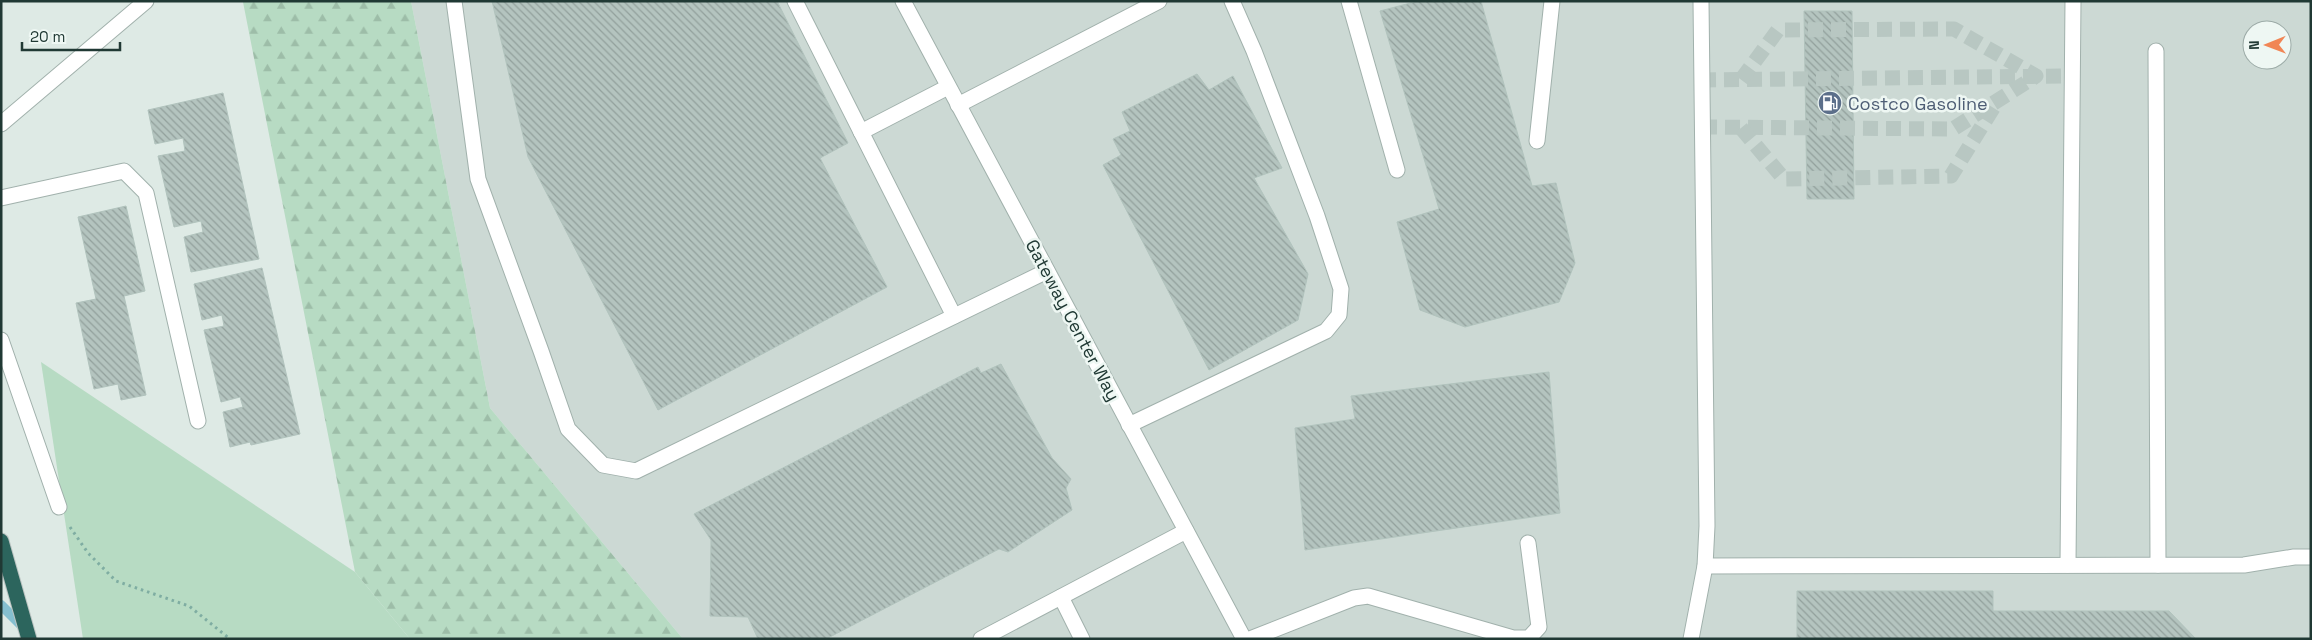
<svg xmlns="http://www.w3.org/2000/svg" width="2312" height="640" font-family="'Space Grotesk',sans-serif">
<style>
.built{fill:#ccd9d4;fill-rule:evenodd}
.grass{fill:#b7dbc3}
.forest{fill:url(#forest-firs)}
.lines{fill:none;stroke-linecap:round;stroke-linejoin:round}
.stream{stroke:#85bfcf;stroke-width:10}
.building{fill:url(#building-back-hatch);stroke:#b1c3bd}
.minor-tunnel{stroke:#b8c7c2;stroke-width:15;stroke-dasharray:15 8;stroke-linecap:butt}
.minor-casing{stroke:#a1b1ac;stroke-width:17}
.highway-casing{stroke:#bcc4c2;stroke-width:17}
.path{stroke:#7fada2;stroke-width:3;stroke-dasharray:2.5 4;stroke-linecap:butt}
.minor{stroke:#fff;stroke-width:15}
.highway{stroke:#2c655d;stroke-width:15}
.labels{text-anchor:middle;dominant-baseline:central;stroke-width:5;stroke-linejoin:round;paint-order:stroke}
.service-label{font-size:18px;fill:#4e5e75;stroke:#eef7f3;text-anchor:start}
.street-label{font-size:18px;fill:#203934;stroke:#eef7f3}
</style>
<defs>
<pattern id="forest-firs" width="22" height="20" patternUnits="userSpaceOnUse" patternTransform="scale(1.25)"><rect width="22" height="20" fill="#b7dbc3"/><path d="M5 1l3.5 6h-7zM16 11l3.5 6h-7z" fill="#9dbda8"/></pattern>
<pattern id="building-back-hatch" width="6" height="6" patternUnits="userSpaceOnUse" patternTransform="scale(1.25)"><rect width="6" height="6" fill="#b4c4bf"/><path d="M-1 5l2 2M0 0l6 6M5-1l2 2" fill="none" stroke="#92a09c"/></pattern>
</defs>
<rect width="100%" height="100%" fill="#deeae5"/>
<path class="built" d="M411,1H2311V639H683L490,408ZM2252,30H2282V60H2252Z"/>
<path class="grass" d="M41,362L355,572L410,639H83Z"/>
<path class="forest" d="M411,1L490,408L683,639H410L355,572L243,2Z"/>
<g class="lines">
<path class="stream" d="M1,605L25,629"/>
</g>
<g class="building">
<path d="M492,1H777L848,143L820,158L887,287L658,410L528,157Z"/>
<path d="M1418,1H1481L1532,186L1556,183L1575,263L1559,302L1465,327L1420,310L1397,222L1439,209L1380,11Z"/>
<path d="M1804,11H1852L1854,199H1807Z"/>
<path d="M1197,74L1209,90L1233,76L1282,168L1254,178L1308,274L1298,320L1209,370L1103,165L1121,155L1113,139L1130,131L1122,112Z"/>
<path d="M223,93L259,259L191,272L184,237L203,232L201,221L174,227L158,156L185,151L183,138L155,144L148,110Z"/>
<path d="M126,206L145,291L124,296L146,395L121,400L118,384L94,389L76,303L96,299L78,217Z"/>
<path d="M262,268L300,434L251,445L250,442L230,447L223,412L243,407L240,397L221,402L204,330L224,326L222,315L202,320L194,284Z"/>
<path d="M1001,364L1052,458L1071,479L1066,488L1072,510L1008,552L999,549L826,639H758L748,617L710,616L711,540L694,514L978,367L981,373Z"/>
<path d="M1549,372L1560,513L1305,550L1295,428L1355,419L1351,396Z"/>
<path d="M1797,591H1993V611H2169L2196,639H1797Z"/>
</g>
<g class="lines">
<g class="minor-tunnel">
<path d="M1701,80L2072,76"/>
<path d="M1702,127L1953,129L2036,76L1954,29L1778,30L1741,80"/>
<path d="M1741,128L1784,179L1951,176L1995,105"/>
</g>
<g class="minor-casing">
<g id="minor">
<path d="M454,1L478,179L541,351L568,429L603,465L636,471L1047,271"/>
<path d="M795,1L954,316"/>
<path d="M903,1L1244,639"/>
<path d="M1349,1L1397,170"/>
<path d="M2156,51L2158,565"/>
<path d="M958,105L1159,1"/>
<path d="M1,124L146,1"/>
<path d="M861,132L948,87"/>
<path d="M1537,141L1552,1"/>
<path d="M1,198L124,171L146,193L198,421"/>
<path d="M1,340L59,507"/>
<path d="M1129,425L1326,331L1339,315L1341,289L1317,216L1254,51L1232,1"/>
<path d="M2068,565L2073,1"/>
<path d="M1705,566L2244,565L2294,557H2311"/>
<path d="M1061,597L1082,639"/>
<path d="M981,639L1186,531"/>
<path d="M1250,639L1354,598L1368,596L1513,638H1529L1539,627L1528,543"/>
<path d="M1691,639L1705,566L1707,526L1701,1"/>
</g>
</g>
<g class="highway-casing">
<path id="highway" d="M1,541L29,639"/>
</g>
<path class="path" d="M70,527L88,553L116,581L189,606L230,639"/>
<use href="#minor" class="minor"/>
<use href="#highway" class="highway"/>
</g>
<defs>
<g id="fuel-disc" transform="scale(1.25)"><circle r="9.5" fill="#5c6f8a" stroke="#eef7f3"/><path d="M-5.5-6h7V0h2V4h1.3V-2.5L3-4.5l.8-.8L6-3V5H2.5V1h-1V6h-7ZM-4.2-4.7v3.2H.2V-4.7Z" fill="#fff"/></g>
</defs>
<g fill-rule="evenodd">
<use href="#fuel-disc" x="1830" y="103"/>
</g>
<g class="labels">
<g class="service-label">
<text x="1848" y="103">Costco Gasoline</text>
</g>
<g class="street-label">
<text transform="translate(1073 320) rotate(62)">Gateway Center Way</text>
</g>
</g>
<rect width="2312" height="640" fill="none" stroke="#203934" stroke-width="5"/>
<g transform="translate(2267 45) rotate(269)"><circle r="24" fill="#eef7f3" stroke="#9caba7"/>
<path d="M0-4L9 19L0 12L-9 19Z" fill="#f18655"/>
<text y="-8" font-size="14" font-weight="bold" text-anchor="middle" fill="#203934">N</text>
</g>
<path d="M22 42v8h98v-8" fill="none" stroke="#203934" stroke-width="2.5"/>
<text x="30" y="42" font-size="15" fill="#203934" stroke="#eef7f3" stroke-width="4" paint-order="stroke">20 m</text>
</svg>
